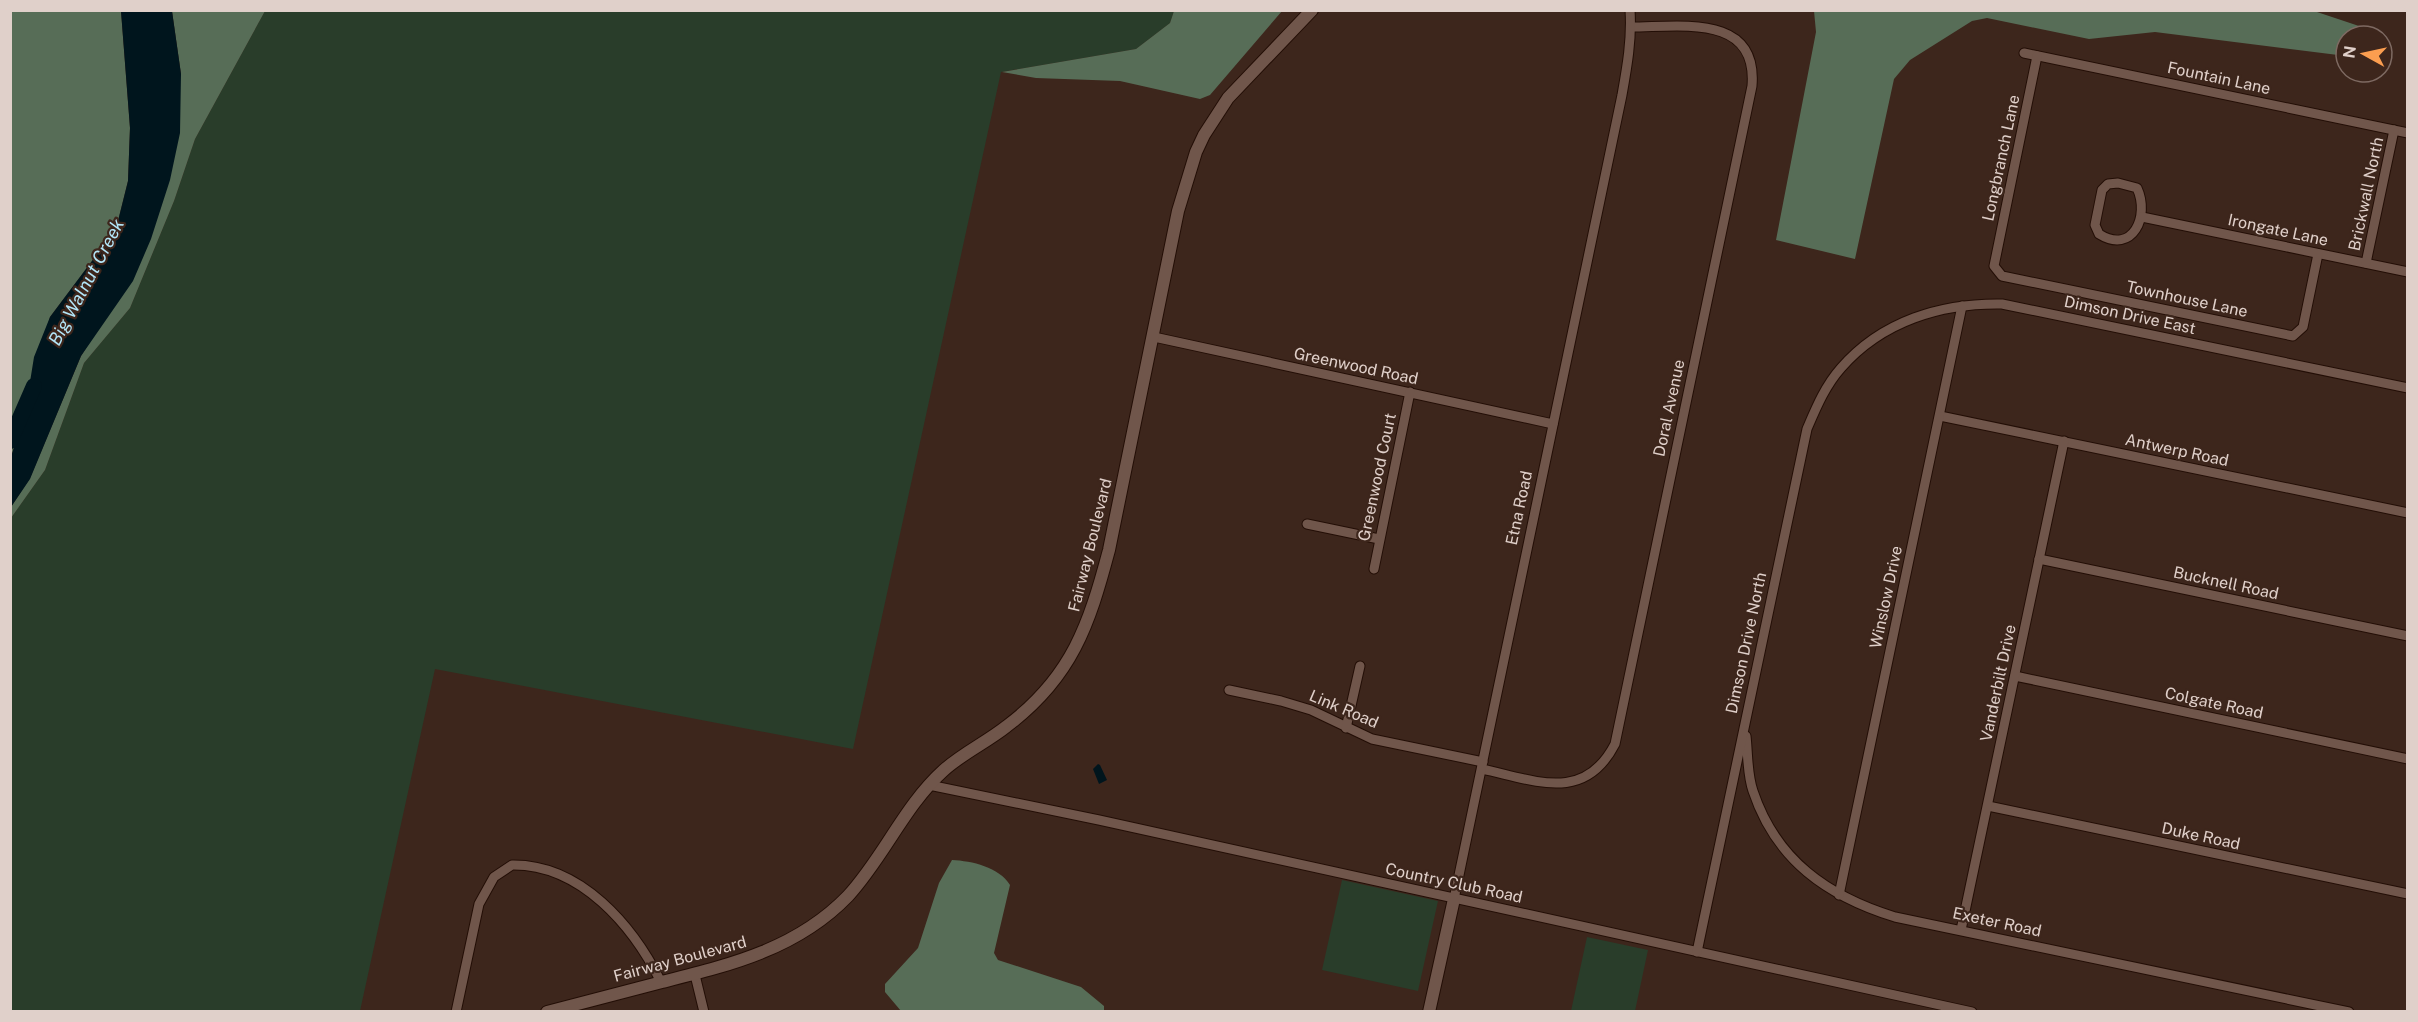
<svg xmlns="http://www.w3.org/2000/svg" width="2418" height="1022" font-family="'Public Sans',sans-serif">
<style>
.green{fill:#293d2a}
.forest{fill:#576d57}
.water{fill:#00151d}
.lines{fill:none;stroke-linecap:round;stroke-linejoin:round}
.river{stroke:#00151d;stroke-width:16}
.street-casing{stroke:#230e06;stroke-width:11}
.secondary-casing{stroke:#230e06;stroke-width:14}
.street{stroke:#70564b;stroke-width:9}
.secondary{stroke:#70564b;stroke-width:12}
.labels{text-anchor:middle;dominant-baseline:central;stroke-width:4.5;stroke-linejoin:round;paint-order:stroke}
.street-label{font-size:16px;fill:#e0d0ca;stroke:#3d261c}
.water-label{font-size:18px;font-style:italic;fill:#b3e6f9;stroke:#3d261c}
</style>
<rect width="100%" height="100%" fill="#3d261c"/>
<g class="green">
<path d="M265,11H1174L1170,23L1136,49L1001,72L853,749L435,669L360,1011L11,1012V518L45,470L84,363L130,308L174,201L195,139Z"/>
<path d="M1342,880L1438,901L1418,991L1322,970Z"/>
<path d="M1587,937L1648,950L1635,1011H1571Z"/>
</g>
<g class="forest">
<path d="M2311,10L2368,29V36H2346V56L2155,32L2089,39L1987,18L1972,21L1910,60L1894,79L1855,259L1776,240L1816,32L1814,11Z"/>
<path d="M11,11H121L130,128L128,181L116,229L50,317L25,413L11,457Z"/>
<path d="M172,11H265L195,139L174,201L130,308L84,363L45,470L11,518V507L30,478L81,356L105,318L181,74Z"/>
<path d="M1174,11H1282L1210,95L1200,99L1120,81L1036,78L1002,72L1136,49L1170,23Z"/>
<path d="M952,860C972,861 999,867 1010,885L994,953L998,960L1081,987L1104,1006V1011H901L885,992V984L918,948L939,883Z"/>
</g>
<g class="water">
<path d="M121,11H172L181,74L180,133L170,180L151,239L133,281L81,356L30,479L11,507V457L25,413L34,357L50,317L116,229L128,181L130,128Z"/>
<path d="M1098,764L1100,765L1107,780L1099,784L1093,769Z"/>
</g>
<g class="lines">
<path class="river" d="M10,441L34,386"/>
<g class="street-casing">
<g id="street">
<path d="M2024,53L2408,133"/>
<path d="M2037,56L1994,266L2002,276L2293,336L2303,327L2318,254"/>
<path d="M2118,183L2137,188C2150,216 2133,255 2099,234L2095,225L2102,190L2108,184Z"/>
<path d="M2142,217L2408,272"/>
<path d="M2366,263L2394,130"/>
<path d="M1154,337L1553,424"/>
<path d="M1940,416L2408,513"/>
<path d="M1307,524L1379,539"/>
<path d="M2039,559L2408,636"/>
<path d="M1374,569L1410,392"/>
<path d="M2015,676L2408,759"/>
<path d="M1229,690L1281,701L1311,710L1372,739L1483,762"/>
<path d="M1346,728L1360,666"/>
<path d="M1746,736C1748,753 1747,774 1753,791C1776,860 1827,896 1895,917L2349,1012"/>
<path d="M1482,769C1534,780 1584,804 1615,744L1752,86C1758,13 1680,27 1631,27"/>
<path d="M929,785L1099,820L1972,1012"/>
<path d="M1988,806L2408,894"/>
<path d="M1839,895L1962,306"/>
<path d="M1454,899L1622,95C1627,67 1632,39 1630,10"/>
<path d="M1961,930L2064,441"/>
<path d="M1697,952L1807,429C1816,408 1825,386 1841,368C1882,321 1941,303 2002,304L2408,388"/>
<path d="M695,975L704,1012"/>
<path d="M456,1012L479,904L494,877L512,865C581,864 633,926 661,982"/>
</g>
</g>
<g class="secondary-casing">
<g id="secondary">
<path d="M547,1012C586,1002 624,992 662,982C730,965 797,949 848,896C884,857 904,806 944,770C963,753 987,742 1007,726C1072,677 1089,625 1109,550L1178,211L1196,152L1204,135L1228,98L1312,10"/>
<path d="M1429,1012L1454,899"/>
</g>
</g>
<use href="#street" class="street"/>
<use href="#secondary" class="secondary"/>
</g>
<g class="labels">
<g class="street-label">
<text transform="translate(2219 78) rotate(12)">Fountain Lane</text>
<text transform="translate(2001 158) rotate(-78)">Longbranch Lane</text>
<text transform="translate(2366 194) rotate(-78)">Brickwall North</text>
<text transform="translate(2278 230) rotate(12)">Irongate Lane</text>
<text transform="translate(2187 299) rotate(12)">Townhouse Lane</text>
<text transform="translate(2130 315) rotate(12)">Dimson Drive East</text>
<text transform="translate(1356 366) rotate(12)">Greenwood Road</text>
<text transform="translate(1669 408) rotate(-78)">Doral Avenue</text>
<text transform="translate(2177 450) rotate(12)">Antwerp Road</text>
<text transform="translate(1377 477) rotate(-78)">Greenwood Court</text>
<text transform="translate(1519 508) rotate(-78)">Etna Road</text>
<text transform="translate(1090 545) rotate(-76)">Fairway Boulevard</text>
<text transform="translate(2226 583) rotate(12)">Bucknell Road</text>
<text transform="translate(1886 597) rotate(-78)">Winslow Drive</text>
<text transform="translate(1746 643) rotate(-78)">Dimson Drive North</text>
<text transform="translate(1998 683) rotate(-78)">Vanderbilt Drive</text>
<text transform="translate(2214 703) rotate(12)">Colgate Road</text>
<text transform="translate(1344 709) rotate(23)">Link Road</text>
<text transform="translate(2201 836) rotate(12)">Duke Road</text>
<text transform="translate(1454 883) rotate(12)">Country Club Road</text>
<text transform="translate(1997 922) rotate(12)">Exeter Road</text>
<text transform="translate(680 959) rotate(-15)">Fairway Boulevard</text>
</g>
<g class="water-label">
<text transform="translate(86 282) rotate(-62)">Big Walnut Creek</text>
</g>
</g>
<rect width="2418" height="1022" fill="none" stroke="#e0d0ca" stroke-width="24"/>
<g transform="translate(2364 54) rotate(278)"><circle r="28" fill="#3d261c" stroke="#7e6a62" stroke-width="1.5"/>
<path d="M0-4.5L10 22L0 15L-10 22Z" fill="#fb9e50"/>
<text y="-9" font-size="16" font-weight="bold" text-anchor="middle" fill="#e0d0ca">N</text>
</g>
</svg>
